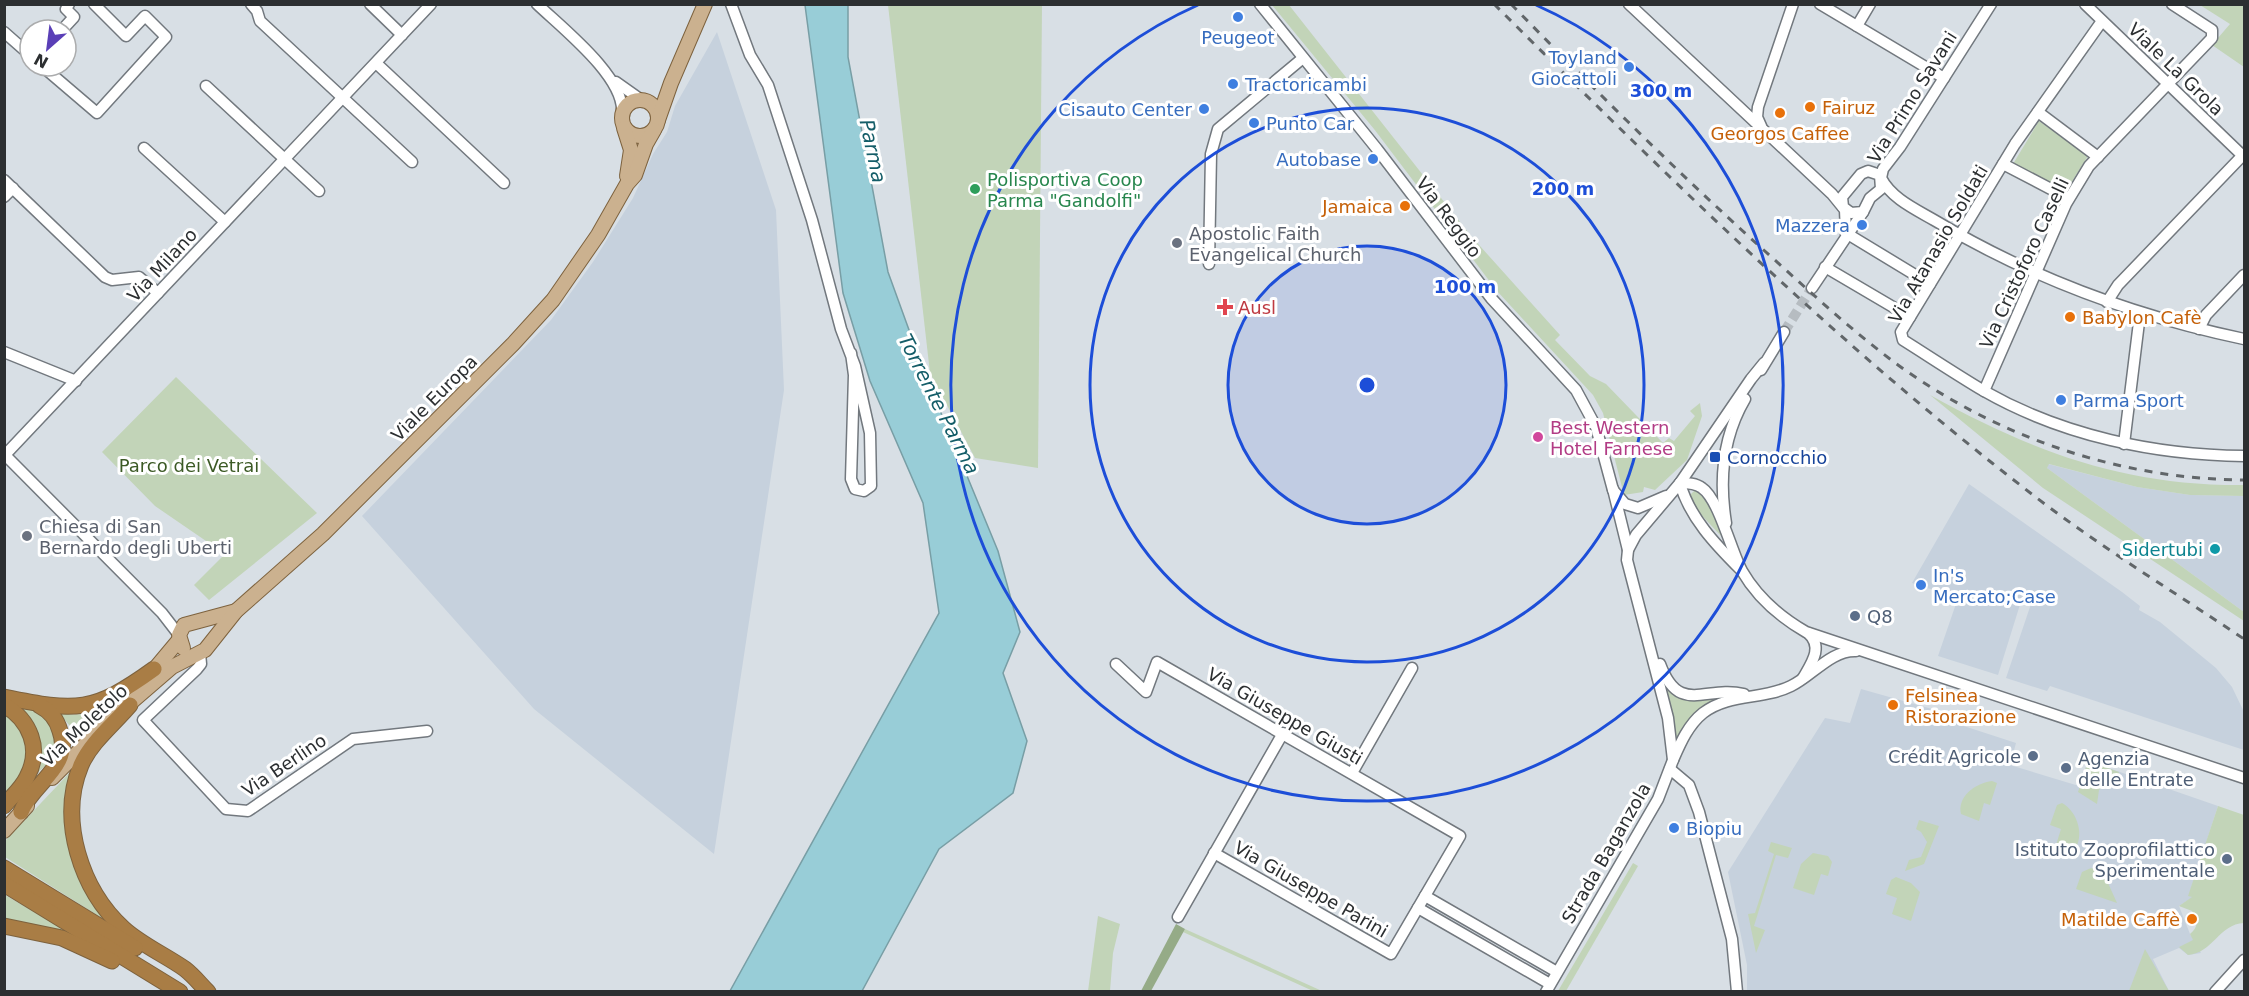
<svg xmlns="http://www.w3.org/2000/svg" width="2249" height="996" font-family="'DejaVu Sans',sans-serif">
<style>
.built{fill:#c6d1dd}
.green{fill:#c2d4b8}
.forest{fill:#95ab87}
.water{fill:#98cdd7;stroke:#789ea5;stroke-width:1.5}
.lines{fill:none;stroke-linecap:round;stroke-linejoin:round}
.minor-tunnel{stroke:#b6bcc1;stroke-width:10;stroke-dasharray:10 5;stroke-linecap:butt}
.minor-casing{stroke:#72787e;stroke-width:13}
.major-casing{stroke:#7d623e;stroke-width:16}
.highway-casing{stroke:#7d623e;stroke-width:17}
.minor{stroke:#fff;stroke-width:10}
.major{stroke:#cbb18f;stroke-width:14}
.highway{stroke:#a97d45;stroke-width:15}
.rail{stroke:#616669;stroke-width:3;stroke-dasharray:8 8;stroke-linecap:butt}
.ring{fill:none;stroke:#1d4ed8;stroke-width:3}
.shop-dot{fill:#3f7fe0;stroke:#fff;stroke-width:2}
.food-dot{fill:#e8710a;stroke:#fff;stroke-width:2}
.leisure-dot{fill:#2e9e5b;stroke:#fff;stroke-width:2}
.worship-dot{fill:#6b7280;stroke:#fff;stroke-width:2}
.health-dot{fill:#e0444e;stroke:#fff;stroke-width:2}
.hotel-dot{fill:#d1479c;stroke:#fff;stroke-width:2}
.transit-dot{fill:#1a4fb4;stroke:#fff;stroke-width:2}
.culture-dot{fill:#0f9aa8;stroke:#fff;stroke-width:2}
.service-dot{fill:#5c6f8a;stroke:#fff;stroke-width:2}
.labels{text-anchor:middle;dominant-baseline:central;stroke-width:6;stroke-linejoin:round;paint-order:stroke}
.shop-label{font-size:18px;fill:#366cbe;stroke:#fff;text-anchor:start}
.street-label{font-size:18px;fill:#2c2f31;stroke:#fff}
.food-label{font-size:18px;fill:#c56008;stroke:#fff;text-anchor:start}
.leisure-label{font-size:18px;fill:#27864d;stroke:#fff;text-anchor:start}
.worship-label{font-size:18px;fill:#5b616d;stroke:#fff;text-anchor:start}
.health-label{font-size:18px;fill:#be3a42;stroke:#fff;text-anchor:start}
.hotel-label{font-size:18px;fill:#b23c85;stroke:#fff;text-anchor:start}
.transit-label{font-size:18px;fill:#164399;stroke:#fff;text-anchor:start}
.park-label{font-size:18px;fill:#3c5a25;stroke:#fff}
.culture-label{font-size:18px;fill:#0d838f;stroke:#fff;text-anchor:end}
.service-label{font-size:18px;fill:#4e5e75;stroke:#fff;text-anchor:start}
.water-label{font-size:20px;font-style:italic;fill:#145d68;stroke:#fff}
.centre{fill:#1d4ed8;stroke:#fff;stroke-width:3}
.ring-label{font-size:18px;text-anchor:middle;font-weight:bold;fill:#1d4ed8;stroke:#fff;stroke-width:6;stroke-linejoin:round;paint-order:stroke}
</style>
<rect width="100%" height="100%" fill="#d8dfe5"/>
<g class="built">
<path d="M717,32L776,210L784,390L714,854L534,709L362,516L551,320L593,262L633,198L653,154L667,132L675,106Z"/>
<path d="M2048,464L2137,487L2190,495L2244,496V612L2047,468Z"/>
<path d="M1969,484L2122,592L2140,606L2139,610L2160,622L2216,668L2232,687L2244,712V750L2050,686L2047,691L2006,678L2033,598L2023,595L1998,675L1938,656L1958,598L1912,583Z"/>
<path d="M1861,689L1932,709L1930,715L2016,743L2010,765L2079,786L2088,761L2218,806L2189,895L2193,897L2179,906L2190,934L2201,953L2188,955L2179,948L2153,959L2169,991H1747V965L1728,872L1825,718L1850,723Z"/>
</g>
<g class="green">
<path d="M888,5H1042L1038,468L975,458L930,373Z"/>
<path d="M1272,5H1289L1471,236L1560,335L1555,340L1590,376L1606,384L1663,443L1669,438L1674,441L1695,416L1690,411L1700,403L1702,416L1687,460L1655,490L1644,487L1643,492L1624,495L1603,413L1593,395L1497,291L1374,129Z"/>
<path d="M2200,5H2244V67L2212,45L2230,24Z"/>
<path d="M2039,121L2088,156L2066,191L2013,164Z"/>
<path d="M176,377L317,513L209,600L194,585L225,554L155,506L102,452Z"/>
<path d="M1930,395C2033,452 2125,486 2244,485V496L2190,495L2137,487L2049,464L2047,468L2244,612V621L2043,488Z"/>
<path d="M1695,490L1706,498L1723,538L1690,503L1689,496Z"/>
<path d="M1665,686C1681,701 1695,701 1715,699L1691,717L1676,743Z"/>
<path d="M17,705C50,714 57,722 55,757L36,774Z"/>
<path d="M113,705L72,741L70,726L58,712C79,718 93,712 113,705Z"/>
<path d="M5,710L25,731L28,764L5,799Z"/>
<path d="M2088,761L2119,772L2115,785H2104L2099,790L2097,804L2078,792Z"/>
<path d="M76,766L68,802L108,922L5,857V841Z"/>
<path d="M1992,781L1997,783L1990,805L1984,803L1979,821L1961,814C1957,796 1976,783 1992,781Z"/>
<path d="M2062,803C2078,812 2085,836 2074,851L2056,845L2061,829L2050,825L2057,805Z"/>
<path d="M2218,806L2244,815V923C2219,924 2213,953 2188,955L2179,947L2193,940L2190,934C2198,928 2199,919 2192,911L2179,906L2192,897L2188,896Z"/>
<path d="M1919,820L1939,826L1924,864L1905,871L1909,860L1921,857L1927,842L1921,832L1916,829Z"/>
<path d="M1771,842L1792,848L1788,858L1776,855L1754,926L1765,930L1756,953L1748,914L1755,913L1774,854L1768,851Z"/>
<path d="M1813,853L1828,856L1832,862L1828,876L1821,874L1814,895L1793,888L1801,864Z"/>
<path d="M1633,863L1638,866L1566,991H1558Z"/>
<path d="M2091,868L2103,872L2117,903L2076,889L2082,872Z"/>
<path d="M1896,877L1911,883L1920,892L1911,921L1892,914L1897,898L1886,894L1891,880Z"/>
<path d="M5,895L72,934L5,921Z"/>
<path d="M1098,916L1120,924L1113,953L1110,991H1088Z"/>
<path d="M1185,929L1322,991H1313L1183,932Z"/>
<path d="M2145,949L2169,991H2129Z"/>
</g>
<path class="forest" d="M1176,924L1185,929L1151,991H1141Z"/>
<path class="water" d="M805,5H848V57L888,272L925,374L998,551L1020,632L1003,673L1027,741L1013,793L939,849L862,991H730L939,613L923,503L870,381L843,293Z"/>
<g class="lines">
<path class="minor-tunnel" d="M1784,332L1812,288"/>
<g class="minor-casing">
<g id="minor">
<path d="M251,4L257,11L260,21L412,162"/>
<path d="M370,4L402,35"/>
<path d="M537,4C562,28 625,77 622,113"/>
<path d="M731,4L750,55L768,85L812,220L841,329L855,366L870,433L871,486L864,491L855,489L851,479L854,375L851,353"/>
<path d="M1260,4L1377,149L1491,298L1576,390L1596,427L1613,490L1625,504L1638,508L1666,496"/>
<path d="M1629,4L1832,194L1845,210L1846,233"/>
<path d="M1820,4L1944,78"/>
<path d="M1991,4L1900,147L1883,169L1881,178C1891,198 1915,209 1934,220C2031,278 2134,316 2244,339"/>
<path d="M2085,4L2244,157"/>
<path d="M2102,21L2015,144L1901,332L1903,340C1930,357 1957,375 1984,391C2063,436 2155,455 2244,456"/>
<path d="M1857,26L1870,4"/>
<path d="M62,30L74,17L66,9L69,4"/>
<path d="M4,32L30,55"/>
<path d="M376,63L504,183"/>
<path d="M42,66L97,113L166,37L145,16L126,36L94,4"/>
<path d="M616,82L640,99"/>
<path d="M206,86L319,191"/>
<path d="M2038,112L2098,157"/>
<path d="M1761,126L1757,117L1758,107L1793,4"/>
<path d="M144,148L225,222"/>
<path d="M2003,164L2068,198"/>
<path d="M1868,171L1880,175L1881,189L1870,198L1863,212L1851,213L1843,207L1842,197L1861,174Z"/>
<path d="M4,180L105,277L112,280L139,277L158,293"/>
<path d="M4,197L13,188"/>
<path d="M1846,233L1930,284"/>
<path d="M1209,264L1211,154L1218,129L1303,58"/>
<path d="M1825,267L1910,317"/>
<path d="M1812,288L1863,212"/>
<path d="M2107,302L2118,285L2244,154"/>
<path d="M2199,329L2206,315L2244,275"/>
<path d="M4,352L76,381"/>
<path d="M1761,370L1784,332"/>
<path d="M1984,391L2066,204L2089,166L2212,38V30L2172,4"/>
<path d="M2124,444L2140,314"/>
<path d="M5,455L162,613L179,635"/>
<path d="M4,456L431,4"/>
<path d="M1680,483C1687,483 1696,483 1702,488C1719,499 1732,554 1742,571C1757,597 1780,617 1806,632L2244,778"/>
<path d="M1680,483C1689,517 1716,545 1740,569"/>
<path d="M1613,489L1628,550"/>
<path d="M1726,523C1719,480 1722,438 1745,399"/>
<path d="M200,653L201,664L197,669L143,720L226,809L248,811L353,739L427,731"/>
<path d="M1116,664L1146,692L1157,662L1460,836L1391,954L1214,853"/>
<path d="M1660,664C1679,716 1705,685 1744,694"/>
<path d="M1803,678C1811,664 1824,647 1808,633"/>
<path d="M1673,760C1680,744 1688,725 1703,713C1729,693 1763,700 1791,686C1812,676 1831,650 1856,651"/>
<path d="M1670,769L1689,785L1699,812L1732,939L1737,992"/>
<path d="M1352,773L1412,668"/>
<path d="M1425,896L1557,972"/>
<path d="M1418,908L1550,984"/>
<path d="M1178,917L1283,733"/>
<path d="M1546,992L1658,799L1673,760L1668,718L1627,560L1628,550L1636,535L1680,483L1751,379L1764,363"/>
<path d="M2215,992L2244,960"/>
</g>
</g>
<g class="major-casing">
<g id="major">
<circle cx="640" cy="118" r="18"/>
<path d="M658,120L671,83L705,4"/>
<path d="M624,128L631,150L627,176"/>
<path d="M183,648L179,635L184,625L236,611"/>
<path d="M148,677L179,640"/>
<path d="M121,711L172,667L205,650L236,611L323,534L513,344L553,300L598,235L627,184L635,175L646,144L654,130"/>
<path d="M85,736L124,701"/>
<path d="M52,778L96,734"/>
<path d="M4,831L27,806"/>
</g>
</g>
<g class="highway-casing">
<g id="highway">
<path d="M4,697C77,712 93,713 154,669"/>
<path d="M4,705C30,720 42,749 27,777C22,788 12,796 4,806"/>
<path d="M130,705C114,724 91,742 81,765C58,820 81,890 124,929C142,945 165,955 185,969C194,976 200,984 208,992"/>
<path d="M21,812C32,783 73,767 60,731C57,720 50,711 40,706"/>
<path d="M4,868L135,948"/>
<path d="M4,884L180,992"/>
<path d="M4,926L62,938L112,961"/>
</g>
</g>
<use href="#minor" class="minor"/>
<use href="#major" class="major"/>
<use href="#highway" class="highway"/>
<g class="rail">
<path d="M1494,4C1664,173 1835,342 2024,488C2094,543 2171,590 2244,639"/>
<path d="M1511,4C1591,86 1672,167 1757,244C1803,285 1848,328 1898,365C1999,438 2120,479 2244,480"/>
</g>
</g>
<circle cx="1367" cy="385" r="139" fill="#1d4ed8" fill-opacity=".12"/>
<g class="ring">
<circle cx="1367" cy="385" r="139"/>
<circle cx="1367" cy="385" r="277"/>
<path d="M1536 5A416 416 0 1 1 1198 5"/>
</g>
<g class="shop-dot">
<circle cx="1238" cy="17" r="6"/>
<circle cx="1629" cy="67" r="6"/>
<circle cx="1233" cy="84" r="6"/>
<circle cx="1204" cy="109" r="6"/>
<circle cx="1254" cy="123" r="6"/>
<circle cx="1373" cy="159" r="6"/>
<circle cx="1862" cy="225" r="6"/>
<circle cx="2061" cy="400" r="6"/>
<circle cx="1921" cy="585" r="6"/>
<circle cx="1674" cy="828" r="6"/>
</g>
<g class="food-dot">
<circle cx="1810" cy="107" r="6"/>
<circle cx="1780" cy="113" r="6"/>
<circle cx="1405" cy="206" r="6"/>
<circle cx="2070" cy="317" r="6"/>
<circle cx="1893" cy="705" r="6"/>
<circle cx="2192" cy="919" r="6"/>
</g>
<circle class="leisure-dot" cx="975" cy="189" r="6"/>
<g class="worship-dot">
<circle cx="1177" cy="243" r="6"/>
<circle cx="27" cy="536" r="6"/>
</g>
<path class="health-dot" d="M1222 298h6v6h6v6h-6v6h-6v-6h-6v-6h6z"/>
<circle class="hotel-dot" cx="1538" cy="437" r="6"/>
<rect class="transit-dot" x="1709" y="451" width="12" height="12" rx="3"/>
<circle class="culture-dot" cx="2215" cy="549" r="6"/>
<g class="service-dot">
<circle cx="1855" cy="616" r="6"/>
<circle cx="2033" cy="756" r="6"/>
<circle cx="2066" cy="768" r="6"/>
<circle cx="2227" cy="859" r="6"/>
</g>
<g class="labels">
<g class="shop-label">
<text x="1238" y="37" text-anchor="middle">Peugeot</text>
<text x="1617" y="57" text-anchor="end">Toyland<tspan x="1617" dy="21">Giocattoli</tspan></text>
<text x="1245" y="84">Tractoricambi</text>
<text x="1192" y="109" text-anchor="end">Cisauto Center</text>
<text x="1266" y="123">Punto Car</text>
<text x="1361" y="159" text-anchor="end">Autobase</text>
<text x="1850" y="225" text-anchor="end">Mazzera</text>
<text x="2073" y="400">Parma Sport</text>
<text x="1933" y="575">In's<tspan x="1933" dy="21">Mercato;Case</tspan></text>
<text x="1686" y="828">Biopiu</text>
</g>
<g class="street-label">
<text transform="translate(2176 69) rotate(44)">Viale La Grola</text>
<text transform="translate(1912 97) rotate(-58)">Via Primo Savani</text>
<text transform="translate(1449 217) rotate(53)">Via Reggio</text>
<text transform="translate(1938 244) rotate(-60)">Via Atanasio Soldati</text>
<text transform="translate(2024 263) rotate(-65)">Via Cristoforo Caselli</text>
<text transform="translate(162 265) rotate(-47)">Via Milano</text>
<text transform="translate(434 398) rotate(-45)">Viale Europa</text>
<text transform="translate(1285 716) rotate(30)">Via Giuseppe Giusti</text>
<text transform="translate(84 725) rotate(-43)">Via Moletolo</text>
<text transform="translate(284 765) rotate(-34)">Via Berlino</text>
<text transform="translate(1606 853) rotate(-60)">Strada Baganzola</text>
<text transform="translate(1311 889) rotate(30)">Via Giuseppe Parini</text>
</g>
<g class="food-label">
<text x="1822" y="107">Fairuz</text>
<text x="1780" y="133" text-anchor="middle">Georgos Caffee</text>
<text x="1393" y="206" text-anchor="end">Jamaica</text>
<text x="2082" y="317">Babylon Cafè</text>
<text x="1905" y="695">Felsinea<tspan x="1905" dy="21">Ristorazione</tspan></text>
<text x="2180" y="919" text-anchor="end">Matilde Caffè</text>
</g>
<g class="leisure-label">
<text x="987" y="179">Polisportiva Coop<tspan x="987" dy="21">Parma "Gandolfi"</tspan></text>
</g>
<g class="worship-label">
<text x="1189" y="233">Apostolic Faith<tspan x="1189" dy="21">Evangelical Church</tspan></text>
<text x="39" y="526">Chiesa di San<tspan x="39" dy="21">Bernardo degli Uberti</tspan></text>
</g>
<g class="health-label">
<text x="1238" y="307">Ausl</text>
</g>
<g class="hotel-label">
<text x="1550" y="427">Best Western<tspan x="1550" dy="21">Hotel Farnese</tspan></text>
</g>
<g class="transit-label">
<text x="1727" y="457">Cornocchio</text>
</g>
<g class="park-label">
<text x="189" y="465">Parco dei Vetrai</text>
</g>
<g class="culture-label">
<text x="2203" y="549">Sidertubi</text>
</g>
<g class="service-label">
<text x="1867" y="616">Q8</text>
<text x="2021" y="756" text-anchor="end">Crédit Agricole</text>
<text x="2078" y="758">Agenzia<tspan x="2078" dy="21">delle Entrate</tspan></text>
<text x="2215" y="849" text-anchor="end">Istituto Zooprofilattico<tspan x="2215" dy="21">Sperimentale</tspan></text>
</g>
<g class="water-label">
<text transform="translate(873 151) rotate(78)">Parma</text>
<text transform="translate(939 404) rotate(63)">Torrente Parma</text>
</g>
</g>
<circle cx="1367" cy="385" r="9" class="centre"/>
<g class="ring-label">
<text x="1661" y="97">300 m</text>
<text x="1563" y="195">200 m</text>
<text x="1465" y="293">100 m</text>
</g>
<rect width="2249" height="996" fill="none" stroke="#2c2f31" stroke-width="12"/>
<g transform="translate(48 48) rotate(208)"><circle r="28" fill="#ffffff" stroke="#abacad" stroke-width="1.5"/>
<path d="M0-4.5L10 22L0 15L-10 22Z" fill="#5a3fb7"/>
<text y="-9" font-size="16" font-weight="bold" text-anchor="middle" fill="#2c2f31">N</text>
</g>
</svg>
